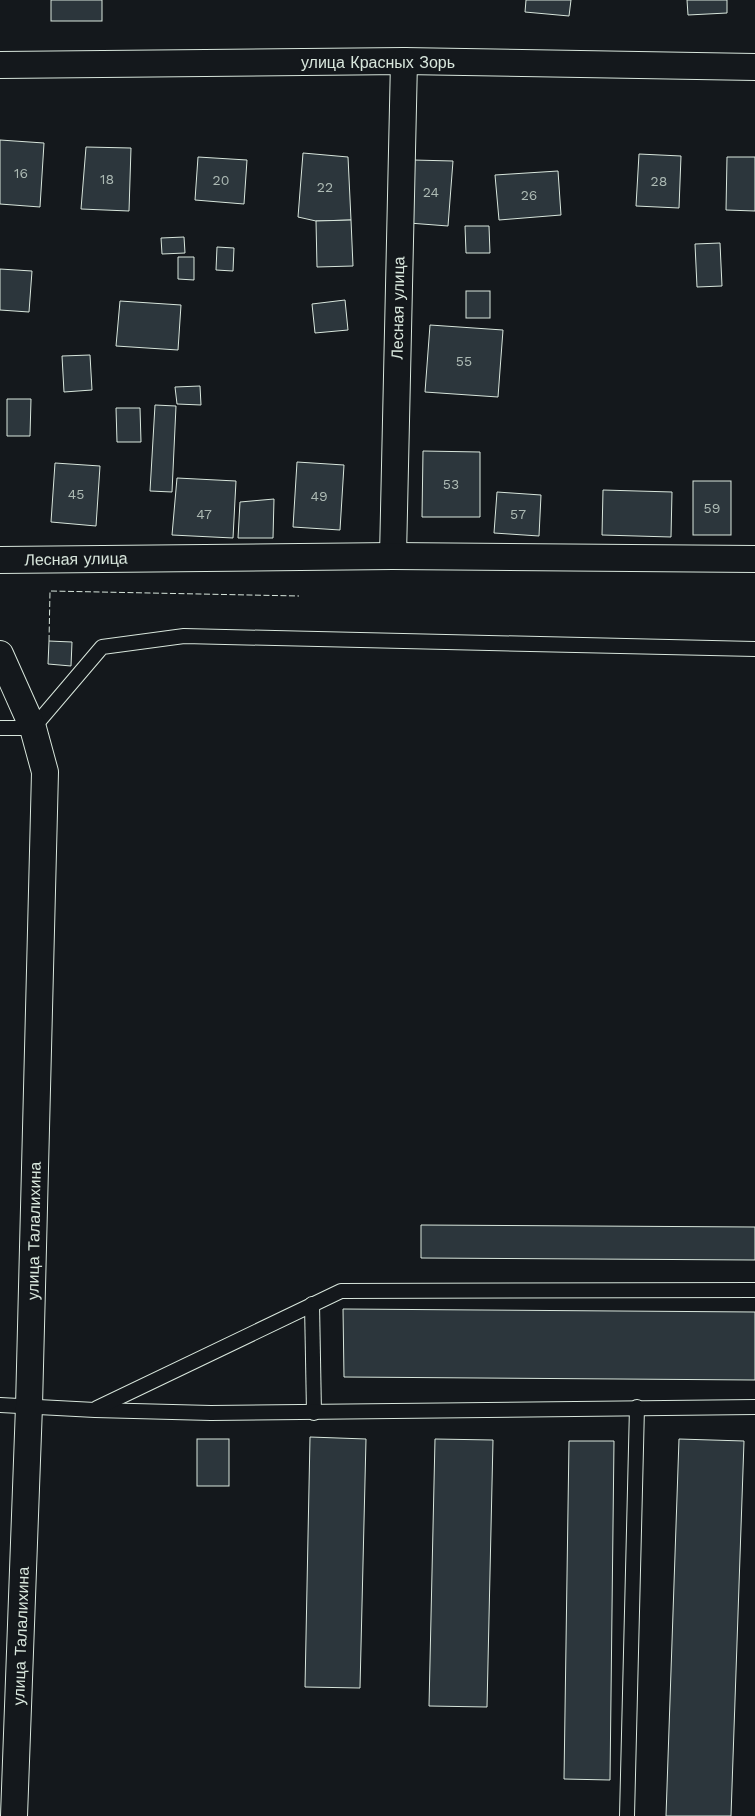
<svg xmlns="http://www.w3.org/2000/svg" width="755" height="1816" font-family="'Work Sans',sans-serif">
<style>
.building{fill:#2c363c;stroke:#d8e6dc}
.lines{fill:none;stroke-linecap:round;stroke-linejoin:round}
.service-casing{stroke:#d8e6dc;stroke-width:16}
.minor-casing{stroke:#d8e6dc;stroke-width:28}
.service{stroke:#14181c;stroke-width:14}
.minor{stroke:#14181c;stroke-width:26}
.fence{stroke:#d8e6dc;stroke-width:1;stroke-dasharray:6 2.5;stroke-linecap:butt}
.labels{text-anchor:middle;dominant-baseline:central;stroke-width:4;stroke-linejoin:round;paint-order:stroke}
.number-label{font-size:14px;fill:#adbab4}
.street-label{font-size:16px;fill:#d8e6dc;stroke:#14181c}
</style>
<rect width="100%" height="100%" fill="#14181c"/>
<g class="building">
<rect x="51" y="0" width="51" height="21"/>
<path d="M526,0H571L569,16L525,12Z"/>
<path d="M687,0H727V13L688,15Z"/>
<path d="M0,140L44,143L40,207L0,204Z"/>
<path d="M86,147L131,148L129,211L81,209Z"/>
<path d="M303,153L348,157L351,220L316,221L298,217Z"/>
<path d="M639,154L681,156L679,208L636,206Z"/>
<path d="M198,157L247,160L244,204L195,200Z"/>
<path d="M727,157H755V211L726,210Z"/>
<path d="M413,160L453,161L448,226L409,223Z"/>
<path d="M558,171L561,215L499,220L495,175Z"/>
<path d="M351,220L353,266L317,267L316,221Z"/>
<path d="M465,226H489L490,253H466Z"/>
<path d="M184,237L185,253L162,254L161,238Z"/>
<path d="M720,243L722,286L697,287L695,244Z"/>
<path d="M217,247L234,248L233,271L216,270Z"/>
<path d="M178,257H194V280L178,279Z"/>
<path d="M0,269L32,271L29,312L0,310Z"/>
<rect x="466" y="291" width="24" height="27"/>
<path d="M345,300L348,330L315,333L312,304Z"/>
<path d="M120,301L181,305L178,350L116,346Z"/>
<path d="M430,325L503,330L498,397L425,392Z"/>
<path d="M90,355L92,390L64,392L62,356Z"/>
<path d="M200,386L201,405L177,404L175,387Z"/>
<path d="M7,399H31L30,436H7Z"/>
<path d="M155,405L176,406L172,492L150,491Z"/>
<path d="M116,408H140L141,442H117Z"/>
<path d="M423,451L480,452V517H422Z"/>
<path d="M297,462L344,465L340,530L293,527Z"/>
<path d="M55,463L100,466L96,526L51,522Z"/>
<path d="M177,478L236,481L233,538L172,535Z"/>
<rect x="693" y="481" width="38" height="54"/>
<path d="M603,490L672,492L671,537L602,535Z"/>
<path d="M497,492L541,495L539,536L494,533Z"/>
<path d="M274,499L273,538H238L240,502Z"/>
<path d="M49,641L72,642L71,666L48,664Z"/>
<path d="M421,1225L755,1227V1260L421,1258Z"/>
<path d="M343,1309L755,1312V1380L344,1377Z"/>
<path d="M310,1437L366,1439L360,1688L305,1687Z"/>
<rect x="197" y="1439" width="32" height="47"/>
<path d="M435,1439L493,1440L487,1707L429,1706Z"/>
<path d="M679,1439L744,1441L731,1816H666Z"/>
<path d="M569,1441H614L610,1780L564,1779Z"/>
</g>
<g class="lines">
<g class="service-casing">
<g id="service">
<path d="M0,728H33L102,647L184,636L755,649"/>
<path d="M312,1304L314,1413"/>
<path d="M0,1405L95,1410L211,1413L755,1407"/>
<path d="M97,1408L341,1291L755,1290"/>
<path d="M627,1816L637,1407"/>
</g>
</g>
<g class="minor-casing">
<g id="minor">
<path d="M0,65L404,61L755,67"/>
<path d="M393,556L404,61"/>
<path d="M0,560L393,556L755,559"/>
<path d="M0,654L33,728L45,772L29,1406L14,1816"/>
</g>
</g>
<use href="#service" class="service"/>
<use href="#minor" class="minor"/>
<path class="fence" d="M49,641L50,591L299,596"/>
</g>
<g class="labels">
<g class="number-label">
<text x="21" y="173">16</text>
<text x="107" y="179">18</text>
<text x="221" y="180">20</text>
<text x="659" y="181">28</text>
<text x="325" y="187">22</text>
<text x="431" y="192">24</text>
<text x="529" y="195">26</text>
<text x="464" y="361">55</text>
<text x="451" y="484">53</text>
<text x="76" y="494">45</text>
<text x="319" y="496">49</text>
<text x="712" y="508">59</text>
<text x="204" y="514">47</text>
<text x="518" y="514">57</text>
</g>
<g class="street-label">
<text x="378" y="62">улица Красных Зорь</text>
<text transform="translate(398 308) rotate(-89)">Лесная улица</text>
<text transform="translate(76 559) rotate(-1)">Лесная улица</text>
<text transform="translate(34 1231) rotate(-89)">улица Талалихина</text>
<text transform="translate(21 1636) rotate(-88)">улица Талалихина</text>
</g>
</g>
</svg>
